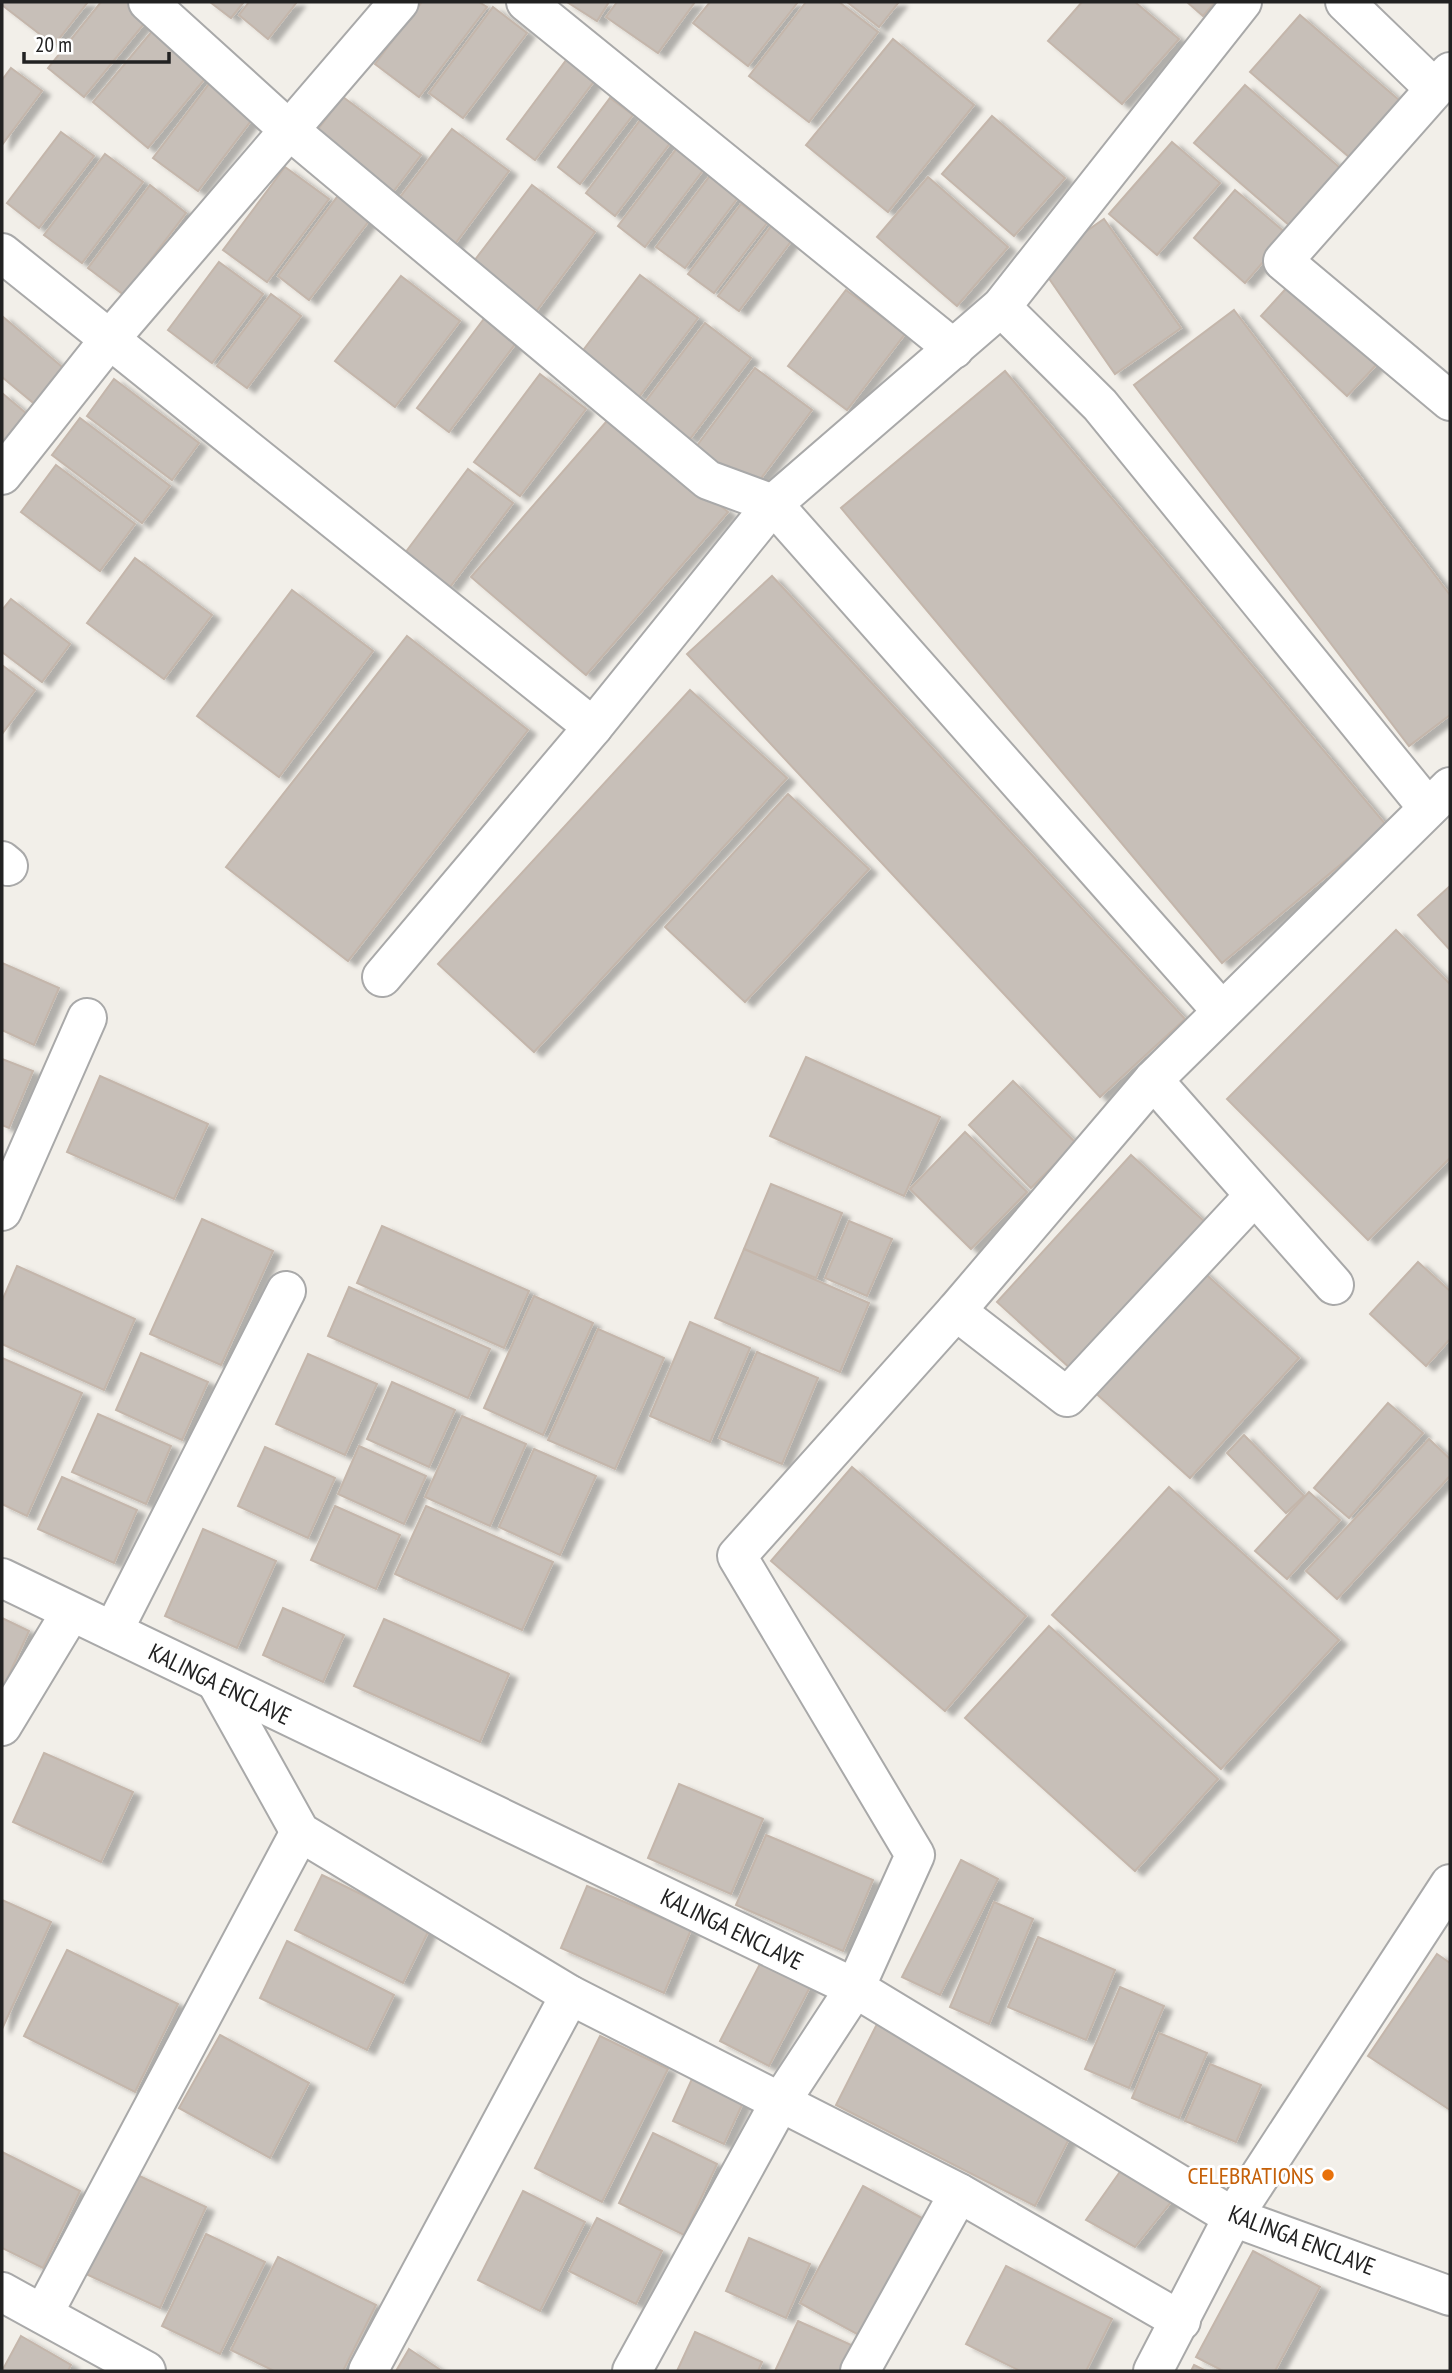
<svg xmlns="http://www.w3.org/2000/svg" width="1452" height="2373" font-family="'PT Sans Narrow',sans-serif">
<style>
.building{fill:#c7bfb8;stroke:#c4b6ab;stroke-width:2;filter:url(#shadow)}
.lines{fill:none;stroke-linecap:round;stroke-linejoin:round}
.minor-casing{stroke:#a9a9a9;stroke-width:42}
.minor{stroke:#fff;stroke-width:38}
.food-dot{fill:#e8710a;stroke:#fff;stroke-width:2.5}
.labels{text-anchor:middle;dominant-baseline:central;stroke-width:6;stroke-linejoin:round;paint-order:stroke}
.street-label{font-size:24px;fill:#222;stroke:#fff}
.food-label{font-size:24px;fill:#c56008;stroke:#fff;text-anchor:end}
</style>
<defs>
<filter id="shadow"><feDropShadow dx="8" dy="4.5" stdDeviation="2" flood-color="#0004"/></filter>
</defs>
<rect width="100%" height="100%" fill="#f2efe9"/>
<g class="building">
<path d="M2,2H88L54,45L2,5Z"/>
<path d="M101,2H127L148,19L84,97L48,68Z"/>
<path d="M210,2H244L231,18Z"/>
<path d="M249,2H297L268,39L239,15Z"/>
<path d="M422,2H479L487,7L419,97L375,64Z"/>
<path d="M567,2H609L597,21Z"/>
<path d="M617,2H695L658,53L606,17Z"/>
<path d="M710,2H798L748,66L693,23Z"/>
<path d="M806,2H839L878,32L809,122L749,76Z"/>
<path d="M847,2H899L879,27Z"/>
<path d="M1082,2H1135L1179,39L1122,104L1048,41Z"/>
<path d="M1187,2H1215L1203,16Z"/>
<path d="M493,7L527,33L463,118L429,93Z"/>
<path d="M1300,15L1406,106L1356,163L1250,72Z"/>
<path d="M153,30L208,75L148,148L93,102Z"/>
<path d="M893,39L974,105L888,212L806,145Z"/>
<path d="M570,55L598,76L535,160L507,139Z"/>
<path d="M11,68L42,91L2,145V80Z"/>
<path d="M212,80L256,114L198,191L153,158Z"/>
<path d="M1245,85L1347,174L1297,232L1194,143Z"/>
<path d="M343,97L421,155L387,200L309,141Z"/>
<path d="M610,98L633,115L580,184L558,167Z"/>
<path d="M992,116L1065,178L1014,236L942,174Z"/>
<path d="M641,119L671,142L615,216L586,193Z"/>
<path d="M452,129L509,171L452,248L394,205Z"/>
<path d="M61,132L94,156L39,228L7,203Z"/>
<path d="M1172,142L1220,183L1157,255L1109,214Z"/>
<path d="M677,148L704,169L645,247L618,226Z"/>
<path d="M105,154L143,182L82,263L44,235Z"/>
<path d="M285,167L329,199L267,282L223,250Z"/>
<path d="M715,169L743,191L685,268L656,247Z"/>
<path d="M928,177L1008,247L957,306L877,237Z"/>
<path d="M150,185L186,213L124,295L88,268Z"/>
<path d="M532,185L595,232L535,313L471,265Z"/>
<path d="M1235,190L1287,234L1245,283L1194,238Z"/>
<path d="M340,193L372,217L309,300L278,276Z"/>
<path d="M741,204L767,223L714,293L688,274Z"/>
<path d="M1104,219L1181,328L1115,374L1039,264Z"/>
<path d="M772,225L792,240L739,311L718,296Z"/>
<path d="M219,262L263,294L212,363L168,330Z"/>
<path d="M640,275L698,318L639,397L581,353Z"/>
<path d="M401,276L460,321L395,407L335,361Z"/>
<path d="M1292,282L1378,363L1347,396L1261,316Z"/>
<path d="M846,290L905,334L847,410L788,366Z"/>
<path d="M271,294L301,316L247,388L217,366Z"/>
<path d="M1234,310L1450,595V715L1409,746L1134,385Z"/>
<path d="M489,312L522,335L449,432L417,408Z"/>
<path d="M2,316L67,371L37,406L2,377Z"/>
<path d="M705,323L751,358L690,439L643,405Z"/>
<path d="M755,368L812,410L753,489L696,447Z"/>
<path d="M1005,371L1387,826L1222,963L841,508Z"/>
<path d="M540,374L586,409L520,496L474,462Z"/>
<path d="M114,379L199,443L172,480L87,416Z"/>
<path d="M2,393L33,419L2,456Z"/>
<path d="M613,414L728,512L586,675L471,577Z"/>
<path d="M80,418L170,486L142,523L52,455Z"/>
<path d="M56,465L135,524L100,571L21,512Z"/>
<path d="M468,469L513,503L450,587L405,553Z"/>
<path d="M135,558L212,615L164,679L87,623Z"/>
<path d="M772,576L1185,1019L1100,1097L687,654Z"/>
<path d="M292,590L373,651L279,777L197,716Z"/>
<path d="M11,599L70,644L42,682L2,652V610Z"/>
<path d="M407,636L528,730L348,961L226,867Z"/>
<path d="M2,665L35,690L2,734Z"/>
<path d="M690,690L787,778L534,1052L438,964Z"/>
<path d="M788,794L869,869L745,1002L665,927Z"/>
<path d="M1450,886V950L1418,915Z"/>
<path d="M1396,930L1450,984V1158L1368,1240L1227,1099Z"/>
<path d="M2,963L59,988L34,1045L2,1030Z"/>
<path d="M806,1057L940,1117L904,1196L770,1136Z"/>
<path d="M2,1059L33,1071L9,1128L2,1125Z"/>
<path d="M100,1076L208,1124L174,1199L67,1152Z"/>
<path d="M1013,1081L1076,1143L1031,1188L969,1125Z"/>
<path d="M965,1132L1027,1192L971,1249L910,1189Z"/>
<path d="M1131,1155L1205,1222L1071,1369L997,1302Z"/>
<path d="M771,1184L842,1213L816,1278L744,1249Z"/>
<path d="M202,1219L273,1251L221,1365L150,1334Z"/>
<path d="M849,1221L892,1239L867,1296L825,1278Z"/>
<path d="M382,1226L529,1291L504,1348L357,1283Z"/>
<path d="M744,1249L869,1303L840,1372L715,1318Z"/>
<path d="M1418,1262L1450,1291V1339L1426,1366L1370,1314Z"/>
<path d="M17,1266L135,1319L104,1390L2,1344V1301Z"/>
<path d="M1200,1269L1299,1358L1190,1478L1091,1389Z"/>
<path d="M349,1287L490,1349L468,1398L328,1336Z"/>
<path d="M534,1296L593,1323L543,1435L484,1408Z"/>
<path d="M690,1322L750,1348L710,1442L650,1416Z"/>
<path d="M598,1329L664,1358L615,1469L548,1440Z"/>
<path d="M757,1352L818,1378L782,1464L719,1438Z"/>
<path d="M141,1353L208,1382L182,1440L116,1410Z"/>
<path d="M308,1354L377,1384L345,1455L276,1424Z"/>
<path d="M2,1358L82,1393L27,1516L2,1504Z"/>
<path d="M392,1382L455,1410L429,1467L367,1439Z"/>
<path d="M1388,1403L1423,1433L1349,1518L1314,1488Z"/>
<path d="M98,1414L171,1446L146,1504L72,1472Z"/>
<path d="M462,1416L526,1444L490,1526L425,1497Z"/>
<path d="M1244,1435L1304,1496L1286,1513L1227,1453Z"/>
<path d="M1429,1439L1450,1459V1476L1337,1599L1306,1571Z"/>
<path d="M359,1446L426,1476L404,1524L338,1494Z"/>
<path d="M265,1447L335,1478L308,1538L238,1506Z"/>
<path d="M534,1449L596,1476L560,1555L499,1527Z"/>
<path d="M852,1467L1026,1616L945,1711L771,1561Z"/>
<path d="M62,1477L137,1510L114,1563L38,1529Z"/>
<path d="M1169,1487L1339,1640L1221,1769L1052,1615Z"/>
<path d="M1309,1492L1340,1520L1287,1579L1255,1551Z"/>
<path d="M335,1506L400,1535L376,1589L311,1560Z"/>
<path d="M426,1506L553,1562L522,1630L395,1574Z"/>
<path d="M203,1529L276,1561L237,1648L165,1616Z"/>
<path d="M283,1608L344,1635L323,1682L263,1655Z"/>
<path d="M2,1618L29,1631L2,1690Z"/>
<path d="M384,1619L509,1674L480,1742L354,1686Z"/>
<path d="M1049,1626L1218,1779L1135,1871L965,1718Z"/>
<path d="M44,1753L133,1792L101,1862L13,1822Z"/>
<path d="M679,1784L763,1819L731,1894L648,1858Z"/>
<path d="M766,1835L873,1880L843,1951L736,1905Z"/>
<path d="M961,1860L998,1879L940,1995L902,1977Z"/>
<path d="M322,1875L430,1928L403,1983L295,1930Z"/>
<path d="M587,1886L691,1930L664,1993L561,1948Z"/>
<path d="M2,1900L51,1922L2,2029Z"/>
<path d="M994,1902L1033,1919L989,2024L950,2007Z"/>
<path d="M1038,1937L1115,1970L1086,2040L1008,2007Z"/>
<path d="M287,1941L394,1995L367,2050L260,1998Z"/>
<path d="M67,1950L178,2004L135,2092L24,2036Z"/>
<path d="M1437,1954L1450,1963V2110L1368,2056Z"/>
<path d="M761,1962L810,1987L769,2066L720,2041Z"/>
<path d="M1120,1987L1164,2006L1129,2088L1085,2069Z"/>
<path d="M877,2024L1076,2125L1035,2206L836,2105Z"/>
<path d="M1159,2033L1207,2053L1179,2118L1132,2098Z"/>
<path d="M220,2035L309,2083L270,2158L179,2108Z"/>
<path d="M600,2036L668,2069L602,2202L535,2168Z"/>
<path d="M1210,2064L1261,2085L1236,2142L1185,2121Z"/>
<path d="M696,2070L747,2094L724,2144L673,2121Z"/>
<path d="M653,2133L717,2164L684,2235L619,2203Z"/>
<path d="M2,2152L80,2191L43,2268L2,2248Z"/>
<path d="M1124,2166L1175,2197L1135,2247L1086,2220Z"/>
<path d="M133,2173L206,2207L160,2308L86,2274Z"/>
<path d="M863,2186L931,2223L868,2340L800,2303Z"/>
<path d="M523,2191L585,2222L540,2311L478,2280Z"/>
<path d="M597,2218L662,2251L636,2304L569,2271Z"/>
<path d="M206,2234L265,2262L220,2354L162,2326Z"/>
<path d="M749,2238L810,2264L786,2318L726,2291Z"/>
<path d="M1253,2251L1320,2287L1275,2371H1223L1196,2357Z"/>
<path d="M278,2257L376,2305L343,2371H274L231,2350Z"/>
<path d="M1006,2266L1112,2319L1086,2371H1020L966,2344Z"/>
<path d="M798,2321L860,2349L850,2371H775Z"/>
<path d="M695,2332L762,2362L758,2371H677Z"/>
<path d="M21,2336L71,2365L68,2371H2Z"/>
<path d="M409,2349L442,2371H396Z"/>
<path d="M1194,2365L1206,2371H1191Z"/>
</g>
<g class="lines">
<g class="minor-casing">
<g id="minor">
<path d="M148,2L288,129L708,480L773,504L1221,1010"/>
<path d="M526,2L954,349"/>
<path d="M1345,2L1434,88"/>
<path d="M1450,72L1283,261L1450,401"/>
<path d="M2,253L593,727"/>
<path d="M1001,307L1100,405L1428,808"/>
<path d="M2,475L109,340L399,2"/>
<path d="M2,861L8,866"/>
<path d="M382,977L593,727L773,504L1001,307L1242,2"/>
<path d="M1153,1080L1334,1285"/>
<path d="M2,1211L87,1018"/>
<path d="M956,1311L1067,1397L1254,1196"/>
<path d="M2,1578L855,1988L1233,2217L1450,2296"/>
<path d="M113,1631L286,1291"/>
<path d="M217,1683L300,1832L570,1995L959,2193L1181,2321"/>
<path d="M2,1726L71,1612"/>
<path d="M2,2292L146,2371"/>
<path d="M43,2314L300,1832"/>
<path d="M368,2371L570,1995"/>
<path d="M632,2371L779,2104L855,1988L915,1855L737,1556L956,1311L1153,1080L1450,787"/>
<path d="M860,2371L959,2193"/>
<path d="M1153,2371L1233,2217L1450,1884"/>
</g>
</g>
<use href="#minor" class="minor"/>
</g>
<circle class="food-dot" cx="1328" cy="2175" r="7"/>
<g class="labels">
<g class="street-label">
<text transform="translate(220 1684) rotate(26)">KALINGA ENCLAVE</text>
<text transform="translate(732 1929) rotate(26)">KALINGA ENCLAVE</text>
<text transform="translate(1302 2240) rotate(21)">KALINGA ENCLAVE</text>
</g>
<g class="food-label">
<text x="1314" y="2175">CELEBRATIONS</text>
</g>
</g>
<rect width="1452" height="2373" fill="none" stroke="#222222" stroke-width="7"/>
<path d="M24 52v10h145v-10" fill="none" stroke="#222222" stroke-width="3.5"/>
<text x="35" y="52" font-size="21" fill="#222222" stroke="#ffffff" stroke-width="5" paint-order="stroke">20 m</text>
</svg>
